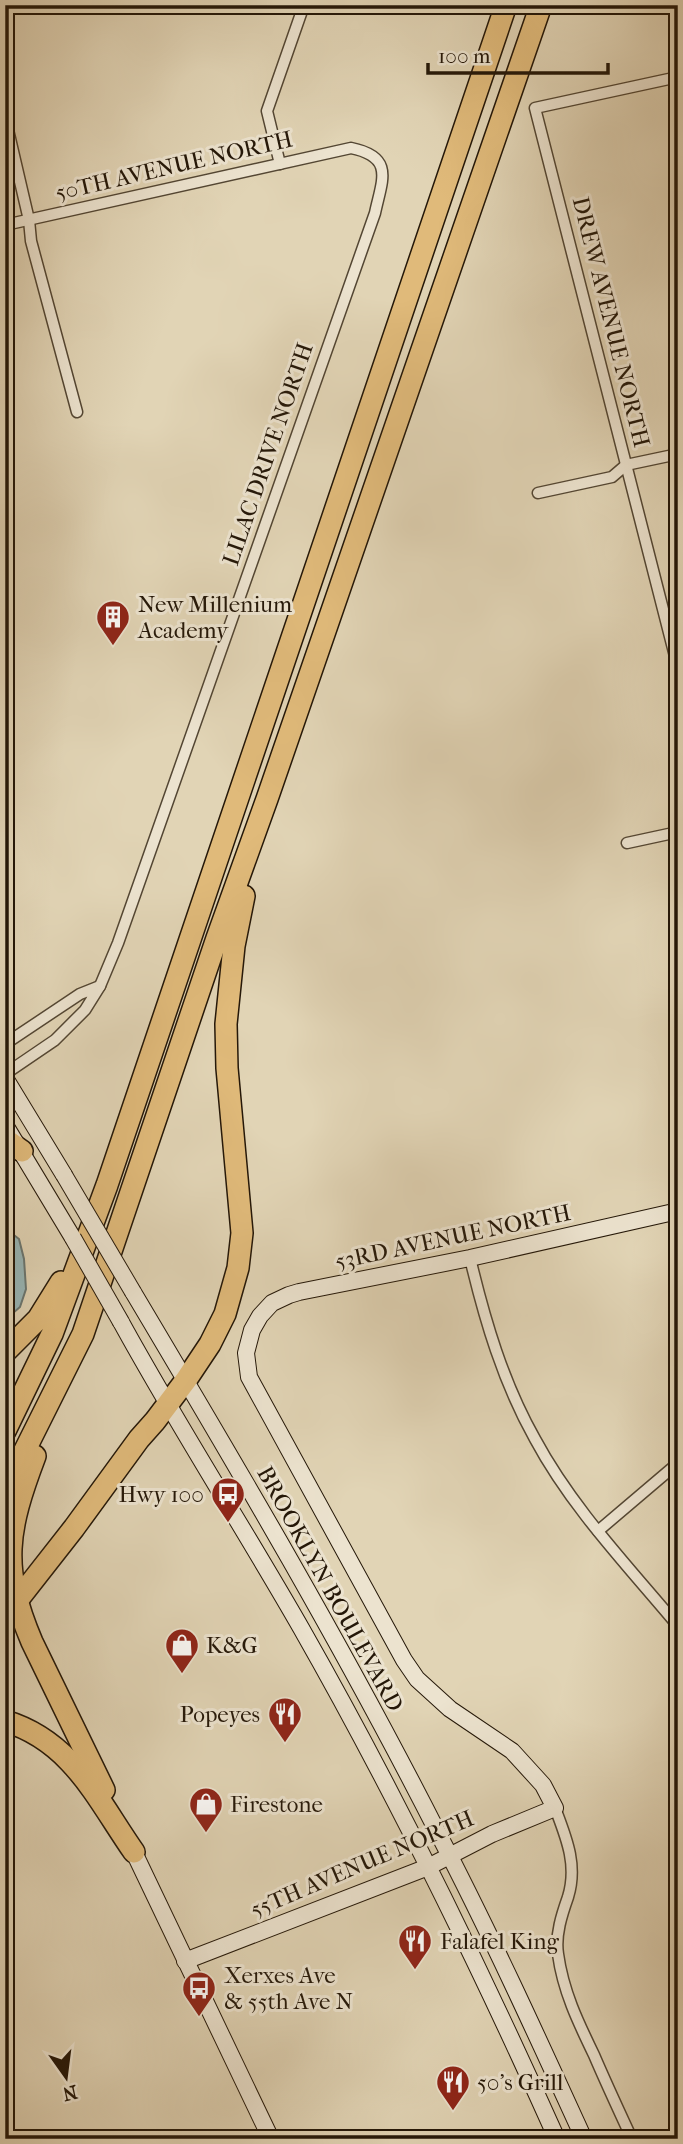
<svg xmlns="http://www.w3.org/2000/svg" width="683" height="2144" font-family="'IM FELL French Canon',serif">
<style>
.water{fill:#97b6b7;stroke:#697671;stroke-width:2}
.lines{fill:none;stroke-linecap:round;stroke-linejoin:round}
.street-casing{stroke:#534633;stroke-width:13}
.secondary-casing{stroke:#241708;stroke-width:18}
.highway-casing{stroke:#241708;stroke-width:24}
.street{stroke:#ece3cf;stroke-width:10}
.secondary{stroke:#ece3cf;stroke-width:16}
.highway{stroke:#e0ba7a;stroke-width:21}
.secondary-bridge-casing{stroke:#241708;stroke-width:18;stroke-linecap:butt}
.secondary-bridge{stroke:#ece3cf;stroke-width:16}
.labels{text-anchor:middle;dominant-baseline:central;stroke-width:6;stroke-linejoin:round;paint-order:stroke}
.street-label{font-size:23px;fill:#241708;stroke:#ece3cf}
.poi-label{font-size:23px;fill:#241708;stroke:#ece3cf;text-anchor:start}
</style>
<rect width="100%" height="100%" fill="#e1d4b5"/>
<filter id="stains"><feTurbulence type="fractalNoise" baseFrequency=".00286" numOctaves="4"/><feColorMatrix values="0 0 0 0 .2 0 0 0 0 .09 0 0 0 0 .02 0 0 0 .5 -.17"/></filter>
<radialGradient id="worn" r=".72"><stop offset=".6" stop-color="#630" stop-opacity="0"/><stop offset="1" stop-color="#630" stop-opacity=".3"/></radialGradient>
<path class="water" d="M5,1228L19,1239L24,1259L26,1289L20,1307L5,1320Z"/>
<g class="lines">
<g class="street-casing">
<g id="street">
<path d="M678,77L535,108L678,668"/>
<path d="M5,117L29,220L31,241L77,412"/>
<path d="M280,164L267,111L304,5"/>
<path d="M5,225L351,148C395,157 382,180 375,213L118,943L100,986"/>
<path d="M538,493L612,477L626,465L678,454"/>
<path d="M627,843L678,832"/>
<path d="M5,1044L80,994L100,986L85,1010L55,1040L5,1074"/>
<path d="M470,1258C485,1321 503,1382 535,1439C572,1508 628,1566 678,1626"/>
<path d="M598,1531L678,1463"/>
<path d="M555,1808C566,1837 578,1865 568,1897C562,1914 555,1935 558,1954C563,1991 578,2022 594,2055C606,2083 619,2111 632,2139"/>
</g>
</g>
<g class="secondary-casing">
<g id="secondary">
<path d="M5,1078L64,1175"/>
<path d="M5,1125L73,1238"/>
<path d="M133,1292C239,1470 344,1648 438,1833C490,1933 537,2036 584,2139"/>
<path d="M121,1322C178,1426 242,1525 301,1628C395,1793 479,1965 557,2139"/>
<path d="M130,1844L271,2139"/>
<path d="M185,1961L428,1867L492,1834L555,1808L543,1785L512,1751L450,1709L417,1679L404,1660L249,1377L246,1353L252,1330L260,1316L272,1303L289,1295L299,1292L470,1258L678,1211"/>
</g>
</g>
<g class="highway-casing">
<g id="highway">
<path d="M5,1139L22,1151"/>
<path d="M5,1352L38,1319L61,1282"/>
<path d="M5,1431L52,1334L107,1185L506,5"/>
<path d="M35,1456C7,1530 0,1567 32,1642L104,1790"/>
<path d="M5,1490L83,1334L217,938L267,799L541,5"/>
<path d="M5,1616L74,1528L139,1439L155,1421L186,1380L210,1344L225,1314L238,1268L242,1233L227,1068L226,1024L234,946L244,896"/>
<path d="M5,1721C72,1741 97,1799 134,1852"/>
</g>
</g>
<use href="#street" class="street"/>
<use href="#secondary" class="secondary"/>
<use href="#highway" class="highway"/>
<g class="secondary-bridge-casing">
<g id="secondary-bridge">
<path d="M64,1175L133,1292"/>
<path d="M73,1238L121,1322"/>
</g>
</g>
<use href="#secondary-bridge" class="secondary-bridge"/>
</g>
<defs>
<g id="building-pin" transform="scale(1.75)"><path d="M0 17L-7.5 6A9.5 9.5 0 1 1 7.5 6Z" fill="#8f2418" stroke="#ece3cf"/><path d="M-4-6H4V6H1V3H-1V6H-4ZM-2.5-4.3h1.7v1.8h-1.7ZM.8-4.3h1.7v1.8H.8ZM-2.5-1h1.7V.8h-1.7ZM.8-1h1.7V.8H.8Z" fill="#fff"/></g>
<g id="bus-pin" transform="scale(1.75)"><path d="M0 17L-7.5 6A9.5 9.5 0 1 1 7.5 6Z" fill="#8f2418" stroke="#ece3cf"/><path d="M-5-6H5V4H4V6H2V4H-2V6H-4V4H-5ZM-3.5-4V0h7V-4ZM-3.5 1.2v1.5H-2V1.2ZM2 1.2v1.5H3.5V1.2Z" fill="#fff"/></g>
<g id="shop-pin" transform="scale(1.75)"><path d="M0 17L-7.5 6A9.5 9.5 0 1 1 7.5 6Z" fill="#8f2418" stroke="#ece3cf"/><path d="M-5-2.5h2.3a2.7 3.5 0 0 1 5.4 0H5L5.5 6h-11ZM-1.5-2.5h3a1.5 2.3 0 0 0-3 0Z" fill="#fff"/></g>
<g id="restaurant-pin" transform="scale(1.75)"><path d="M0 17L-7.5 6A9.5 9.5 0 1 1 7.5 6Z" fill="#8f2418" stroke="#ece3cf"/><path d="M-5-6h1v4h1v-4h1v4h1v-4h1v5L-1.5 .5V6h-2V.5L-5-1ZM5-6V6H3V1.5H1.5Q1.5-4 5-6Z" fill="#fff"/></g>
</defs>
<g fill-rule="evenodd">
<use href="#building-pin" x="113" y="617"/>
<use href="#bus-pin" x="228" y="1494"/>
<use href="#shop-pin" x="182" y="1645"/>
<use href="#restaurant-pin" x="285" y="1714"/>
<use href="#shop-pin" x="206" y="1804"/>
<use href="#restaurant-pin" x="415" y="1941"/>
<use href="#bus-pin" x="199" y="1988"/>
<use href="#restaurant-pin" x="453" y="2082"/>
</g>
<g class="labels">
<g class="street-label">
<text transform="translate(174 166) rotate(-13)">50TH AVENUE NORTH</text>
<text transform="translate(611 322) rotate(76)">DREW AVENUE NORTH</text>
<text transform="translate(268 454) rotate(-71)">LILAC DRIVE NORTH</text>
<text transform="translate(453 1237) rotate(-12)">53RD AVENUE NORTH</text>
<text transform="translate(330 1589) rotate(61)">BROOKLYN BOULEVARD</text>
<text transform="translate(362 1864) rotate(-23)">55TH AVENUE NORTH</text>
</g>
<g class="poi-label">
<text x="138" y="604">New Millenium<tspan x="138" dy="26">Academy</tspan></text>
<text x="204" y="1494" text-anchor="end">Hwy 100</text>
<text x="206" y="1645">K&amp;G</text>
<text x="260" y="1714" text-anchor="end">Popeyes</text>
<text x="230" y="1804">Firestone</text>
<text x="440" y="1941">Falafel King</text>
<text x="224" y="1975">Xerxes Ave<tspan x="224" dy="26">&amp; 55th Ave N</tspan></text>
<text x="477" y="2082">50's Grill</text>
</g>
</g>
<rect width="683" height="2144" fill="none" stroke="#e1d4b5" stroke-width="28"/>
<rect x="7" y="7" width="669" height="2130" fill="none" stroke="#241708" stroke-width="3.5"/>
<rect x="14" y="14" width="655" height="2116" fill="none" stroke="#241708" stroke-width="2"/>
<g transform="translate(66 2077) rotate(166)" stroke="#ece3cf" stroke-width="5" paint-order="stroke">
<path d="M0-5L12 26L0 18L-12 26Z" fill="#241708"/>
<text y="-10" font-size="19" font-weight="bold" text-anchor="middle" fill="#241708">N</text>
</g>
<path d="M428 63v10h180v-10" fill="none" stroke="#241708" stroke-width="3.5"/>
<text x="438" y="63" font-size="21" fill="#241708" stroke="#ece3cf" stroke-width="5" paint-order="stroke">100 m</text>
<rect width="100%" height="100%" filter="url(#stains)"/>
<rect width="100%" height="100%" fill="url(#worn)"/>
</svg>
